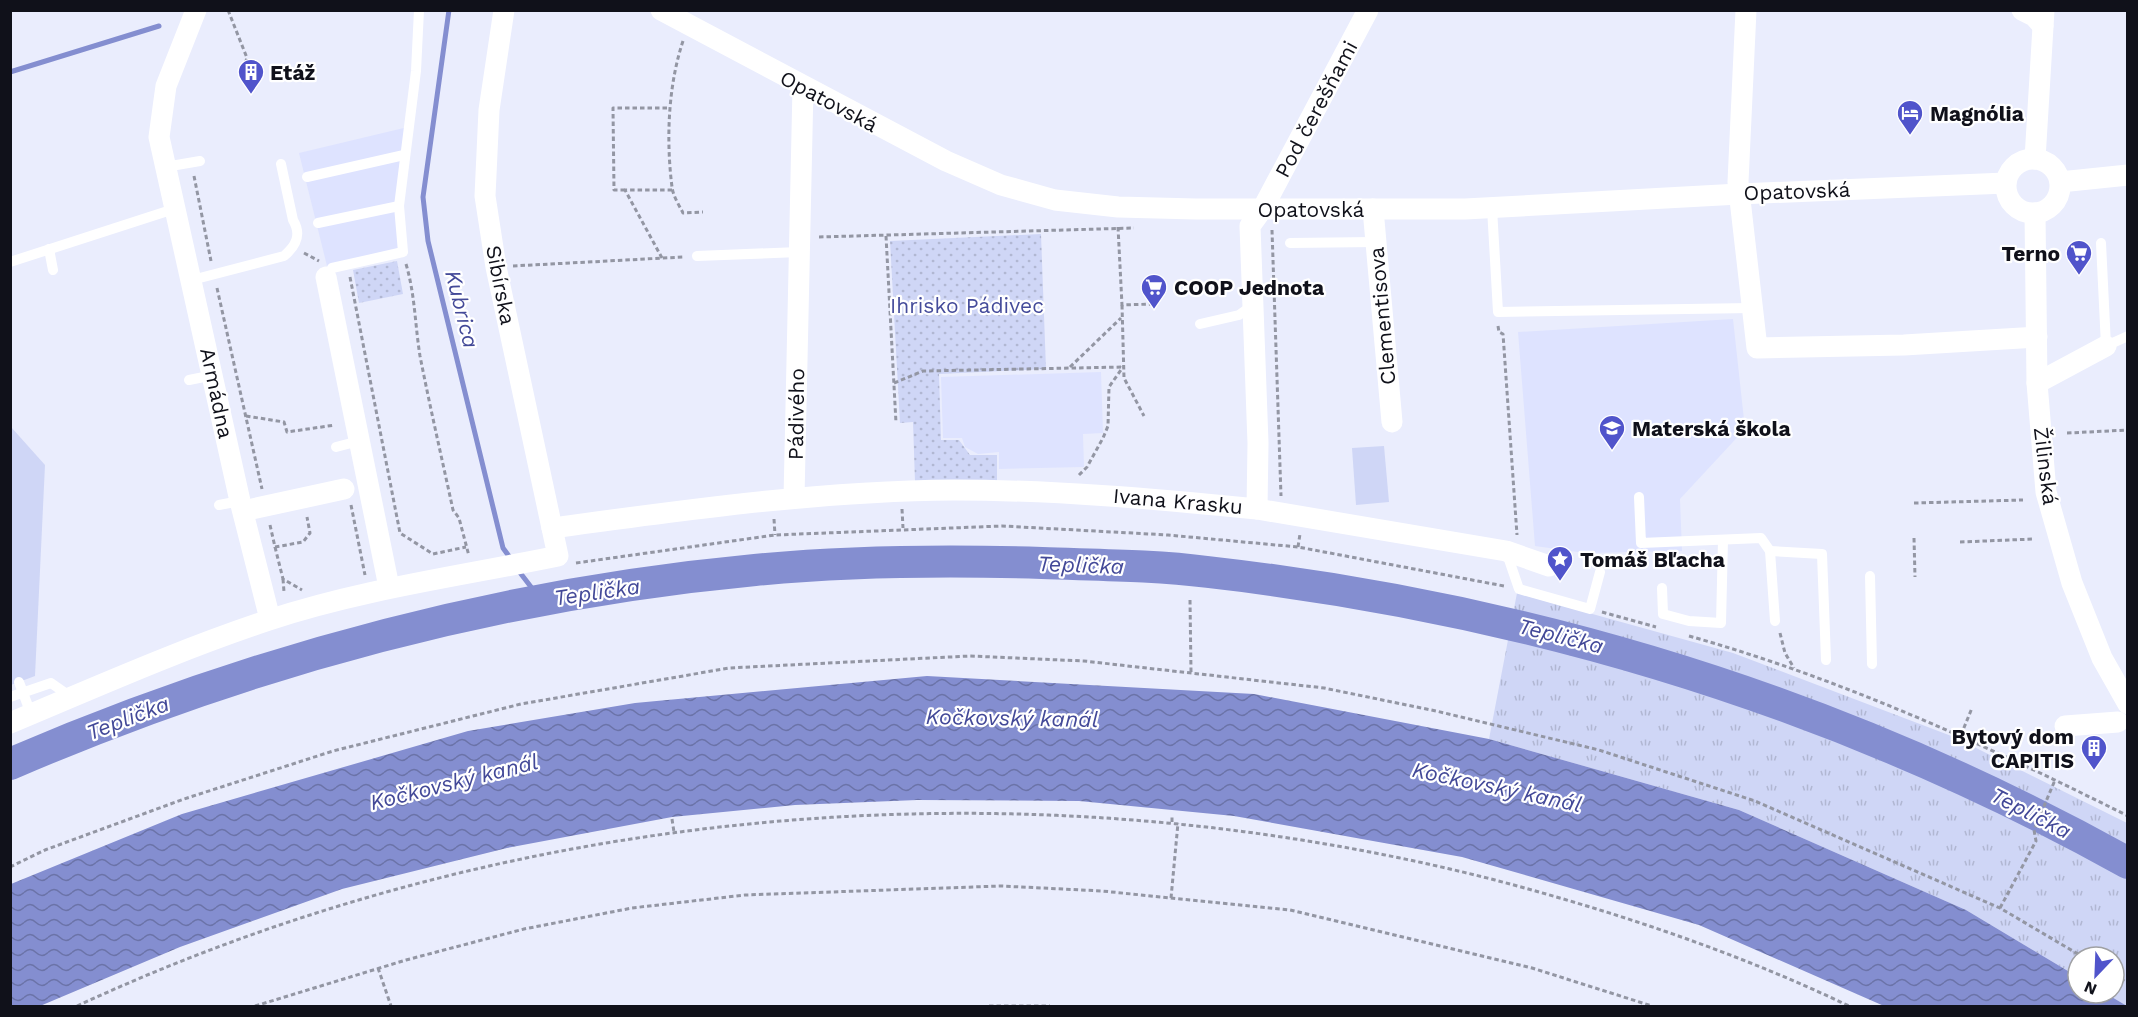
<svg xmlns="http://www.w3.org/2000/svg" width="2138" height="1017" font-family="'Work Sans',sans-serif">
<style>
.built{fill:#dee3ff}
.grass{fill:url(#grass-tufts)}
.park{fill:url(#park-dots)}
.garden{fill:#cfd6f6}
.water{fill:url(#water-waves)}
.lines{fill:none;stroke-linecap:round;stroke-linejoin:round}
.stream{stroke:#848ed0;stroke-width:5}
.river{stroke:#848ed0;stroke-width:32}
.path{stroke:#9396a3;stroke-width:3;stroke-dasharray:4.5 3;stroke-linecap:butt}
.service{stroke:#fff;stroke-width:10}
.minor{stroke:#fff;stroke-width:21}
.labels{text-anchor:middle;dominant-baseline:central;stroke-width:4.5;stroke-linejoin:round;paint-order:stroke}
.poi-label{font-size:21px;font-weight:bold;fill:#10111a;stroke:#fff;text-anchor:start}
.street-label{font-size:21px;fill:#10111a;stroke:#fff}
.park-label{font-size:21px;fill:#454c9b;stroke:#fff}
.water-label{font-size:22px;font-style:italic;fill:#434998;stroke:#fff}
</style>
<defs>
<pattern id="grass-tufts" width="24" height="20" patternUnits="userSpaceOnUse" patternTransform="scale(1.5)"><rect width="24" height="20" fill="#cfd6f6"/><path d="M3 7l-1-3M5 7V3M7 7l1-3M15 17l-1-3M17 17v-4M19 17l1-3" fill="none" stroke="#b1b7d2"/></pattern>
<pattern id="park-dots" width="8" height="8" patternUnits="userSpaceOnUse" patternTransform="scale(1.5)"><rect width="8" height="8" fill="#cfd6f6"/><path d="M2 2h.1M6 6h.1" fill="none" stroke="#b1b7d2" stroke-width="1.8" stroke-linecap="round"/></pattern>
<pattern id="water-waves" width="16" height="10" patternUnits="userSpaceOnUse" patternTransform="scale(1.5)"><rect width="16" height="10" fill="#848ed0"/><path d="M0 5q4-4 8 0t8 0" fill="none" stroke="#6b73a8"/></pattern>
</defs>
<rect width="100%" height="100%" fill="#eaedfd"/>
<g class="built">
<path d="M408,127L404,155L403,257L328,270L299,153Z"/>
<path d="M1733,319L1745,429L1680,499L1682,551L1585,553L1535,546L1518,332Z"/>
<path d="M1101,372L1103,433L1083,434L1084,467L999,469V452L978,454L965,447L962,438H943L941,377Z"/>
</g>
<path class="grass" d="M1517,593L1733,653L1954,737L2127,823V1006L2105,993H2114V957H2078V977L1966,910L1739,810L1489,739Z"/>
<g class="park">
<path d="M1041,234L1046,369L939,374L941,440H959L970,455H997V481L915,482L913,422L900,423L890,241Z"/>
<path d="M397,261L403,294L359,303L353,270Z"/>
</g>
<g class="garden">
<path d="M11,427L45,465L35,676L11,685Z"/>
<path d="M1384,446L1389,502L1356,505L1352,448Z"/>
</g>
<path class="water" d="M927,676L1254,694L1489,739L1739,810L1966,910L2078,977V993H2105L2127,1006H1884L1699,925L1462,857L1234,816L1079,801L917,800L795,805L672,817L507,848L342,889L180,947L40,1006H11V884L182,814L468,731L635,703Z"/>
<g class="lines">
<g class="stream">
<path d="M449,10L423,197L428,241L503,548L511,559"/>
<path d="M10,72L159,26"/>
<path d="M518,570L541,600"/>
</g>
<path class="river" d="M10,764C247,662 499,594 755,570C850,561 947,560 1042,563C1097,565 1153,565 1208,572C1534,609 1841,703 2128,863"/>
<g class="path">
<path d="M228,10L247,58L242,72"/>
<path d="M683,41C668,86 666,140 672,187C673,196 679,205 683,213L703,212"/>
<path d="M194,176L211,261"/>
<path d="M625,190H614L613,108H670"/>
<path d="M1118,227L1122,305L1153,304"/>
<path d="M1272,230L1281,496"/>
<path d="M886,236L896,423"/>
<path d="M819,237L1134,228"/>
<path d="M304,253L319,261"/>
<path d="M662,258L625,190H672"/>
<path d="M406,264C415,294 415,325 420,356C430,407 442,459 453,510L459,518L469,556"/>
<path d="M513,266L683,257"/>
<path d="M350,277L400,533L433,554L466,547"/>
<path d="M217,288L262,489"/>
<path d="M1122,305L1124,378L1144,416"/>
<path d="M1498,326L1499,332L1503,334L1517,535"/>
<path d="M1070,367L1121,318"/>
<path d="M894,383L923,371L1123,367"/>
<path d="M246,416L284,422L287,432L335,425"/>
<path d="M2067,433L2128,430"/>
<path d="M1079,475L1087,467L1103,438L1108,426L1109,387L1123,367"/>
<path d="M1914,503L2023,500"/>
<path d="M351,505L365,575"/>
<path d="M902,509L903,528"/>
<path d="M774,519L775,535"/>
<path d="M270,525L275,547L303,542L310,533L307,517"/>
<path d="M1914,538L1915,577"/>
<path d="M1960,542L2034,539"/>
<path d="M275,547L283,579L302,590"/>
<path d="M1298,547L1300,534"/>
<path d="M576,563L775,535L1002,526L1168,535L1298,547L1504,586"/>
<path d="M283,579L284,592"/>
<path d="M1190,600L1191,672"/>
<path d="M1602,612L1656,627"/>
<path d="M1780,633L1785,653L1794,668"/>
<path d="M1689,636C1842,679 1986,745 2128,816"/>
<path d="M1961,735L1972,708"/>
<path d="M672,819L674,832"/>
<path d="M1172,822V816"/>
<path d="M10,867L45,850L184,799L333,751L521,704L729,668L970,656L1084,661L1324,688L1436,711L1599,750L1755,801L2000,908L2083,957"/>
<path d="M1171,898L1178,823"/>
<path d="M2000,908L2036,841L2034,830L2055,780"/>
<path d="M378,968L391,1006"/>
<path d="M2114,975L2128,983"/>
<path d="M77,1006C517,802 1026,760 1495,880C1616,912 1736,952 1849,1006"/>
<path d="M255,1006L406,960L524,929L632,908L745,895L1001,886L1102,891L1290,910L1532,968L1652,1006"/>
<path d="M989,1006H1050"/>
</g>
<g class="service">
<path d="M165,167L200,161"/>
<path d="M307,177L404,155"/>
<path d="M1492,208L1498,312L1752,308"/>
<path d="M318,223L399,206"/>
<path d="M1290,243L1375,242"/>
<path d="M2101,243L2106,346L2128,336"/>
<path d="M49,249L53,270"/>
<path d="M697,256L799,252"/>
<path d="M10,262L174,209"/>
<path d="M332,268L403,252L399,206L416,71L419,10"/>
<path d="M192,280L284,256C296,246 302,235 293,220L281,164"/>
<path d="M1200,324L1239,315L1253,305"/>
<path d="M189,380L214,375"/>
<path d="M336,447L359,441"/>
<path d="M1639,497L1641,543L1761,538L1770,551L1775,621"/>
<path d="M219,505L240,501"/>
<path d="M1506,551L1519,589L1590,609L1600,572"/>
<path d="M1770,551L1822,554L1826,660"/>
<path d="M1870,576L1872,664"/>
<path d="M1662,588L1663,614L1689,621L1721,623L1723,540"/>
<path d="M19,682L31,714"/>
<path d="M10,697L51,683L71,697"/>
</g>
<g class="minor">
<path d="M196,10L166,86L159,137L240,501L270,619"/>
<path d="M661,10L946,161L1001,185L1055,200L1118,207L1196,209H1465L1739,194L2006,183"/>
<path d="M1746,10L1738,182L1757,348L1904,345L2037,337"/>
<path d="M2022,10L2034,16L2043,26"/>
<circle cx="2033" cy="186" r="27"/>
<path d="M2035,159L2044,10"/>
<path d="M2060,182L2128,175"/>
<path d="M1373,209L1392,422"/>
<path d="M2035,213L2037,383L2046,492L2072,583L2102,658L2128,704"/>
<path d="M326,277L389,587"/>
<path d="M2037,383L2106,346"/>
<path d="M794,498L803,87"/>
<path d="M1257,509L1506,551L1549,566"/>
<path d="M243,511L344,489"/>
<path d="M552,528C685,510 819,491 954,490C1055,490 1156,499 1257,509L1258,443L1250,226L1263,208L1368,10"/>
<path d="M10,723C96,687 181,649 269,620C363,589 461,576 558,556L496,267L485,196L489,110L504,10"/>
<path d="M2065,726L2118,722"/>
</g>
</g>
<defs>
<g id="building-pin" transform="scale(1.35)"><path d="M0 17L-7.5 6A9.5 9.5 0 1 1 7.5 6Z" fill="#5054cb" stroke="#fff"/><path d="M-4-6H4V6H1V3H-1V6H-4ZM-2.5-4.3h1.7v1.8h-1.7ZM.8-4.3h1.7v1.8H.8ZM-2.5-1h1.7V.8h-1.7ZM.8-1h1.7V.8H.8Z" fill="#fff"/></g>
<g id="hotel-pin" transform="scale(1.35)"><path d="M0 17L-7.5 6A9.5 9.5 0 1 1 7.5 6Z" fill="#5054cb" stroke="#fff"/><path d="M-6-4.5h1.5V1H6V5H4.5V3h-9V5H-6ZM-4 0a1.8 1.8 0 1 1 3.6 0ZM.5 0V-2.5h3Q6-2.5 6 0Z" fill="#fff"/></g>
<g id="supermarket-pin" transform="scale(1.35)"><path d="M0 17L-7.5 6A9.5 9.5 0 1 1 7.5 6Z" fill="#5054cb" stroke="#fff"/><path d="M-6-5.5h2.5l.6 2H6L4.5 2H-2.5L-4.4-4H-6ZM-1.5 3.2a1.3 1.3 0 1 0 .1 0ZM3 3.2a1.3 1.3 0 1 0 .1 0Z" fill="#fff"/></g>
<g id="school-pin" transform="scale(1.35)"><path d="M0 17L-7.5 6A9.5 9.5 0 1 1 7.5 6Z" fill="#5054cb" stroke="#fff"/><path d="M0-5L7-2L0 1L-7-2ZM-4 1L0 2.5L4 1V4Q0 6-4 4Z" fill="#fff"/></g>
<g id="sight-pin" transform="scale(1.35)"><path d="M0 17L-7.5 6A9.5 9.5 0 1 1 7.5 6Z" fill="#5054cb" stroke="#fff"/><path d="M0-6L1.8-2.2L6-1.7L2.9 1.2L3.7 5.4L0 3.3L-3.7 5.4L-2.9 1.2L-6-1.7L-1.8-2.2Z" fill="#fff"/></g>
</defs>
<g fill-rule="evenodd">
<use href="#building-pin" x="251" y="72"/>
<use href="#hotel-pin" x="1910" y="113"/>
<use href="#supermarket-pin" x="2079" y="253"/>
<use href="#supermarket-pin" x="1154" y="287"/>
<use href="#school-pin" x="1612" y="428"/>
<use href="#sight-pin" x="1560" y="559"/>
<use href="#building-pin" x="2094" y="748"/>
</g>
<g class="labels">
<g class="poi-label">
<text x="270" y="72">Etáž</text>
<text x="1930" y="113">Magnólia</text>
<text x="2060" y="253" text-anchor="end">Terno</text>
<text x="1174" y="287">COOP Jednota</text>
<text x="1632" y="428">Materská škola</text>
<text x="1580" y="559">Tomáš Bľacha</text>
<text x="2074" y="736" text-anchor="end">Bytový dom<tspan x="2074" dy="24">CAPITIS</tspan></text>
</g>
<g class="street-label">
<text transform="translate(829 101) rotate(28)">Opatovská</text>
<text transform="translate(1316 109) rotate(-62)">Pod čerešňami</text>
<text transform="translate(1797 191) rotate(-2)">Opatovská</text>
<text x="1311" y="209">Opatovská</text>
<text transform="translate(501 285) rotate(79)">Sibírska</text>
<text transform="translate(1382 316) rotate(-95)">Clementisova</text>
<text transform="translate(217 393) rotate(78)">Armádna</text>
<text transform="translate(796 414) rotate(-89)">Pádivého</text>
<text transform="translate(2046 466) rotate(83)">Žilinská</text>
<text transform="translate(1178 501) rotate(5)">Ivana Krasku</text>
</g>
<g class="park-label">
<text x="967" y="305">Ihrisko Pádivec</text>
</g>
<g class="water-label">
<text transform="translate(462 309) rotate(76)">Kubrica</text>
<text transform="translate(1081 565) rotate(2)">Teplička</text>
<text transform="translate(597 592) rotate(-8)">Teplička</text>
<text transform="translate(1561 636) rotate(14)">Teplička</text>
<text transform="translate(128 718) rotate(-21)">Teplička</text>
<text transform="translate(1012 718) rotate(1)">Kočkovský kanál</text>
<text transform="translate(454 782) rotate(-14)">Kočkovský kanál</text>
<text transform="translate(1497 787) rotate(12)">Kočkovský kanál</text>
<text transform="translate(2031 813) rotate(27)">Teplička</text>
</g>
</g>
<rect width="2138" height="1017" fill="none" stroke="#10111a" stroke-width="24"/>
<g transform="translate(2096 975) rotate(203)"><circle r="28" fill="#ffffff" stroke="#9fa0a3" stroke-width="1.5"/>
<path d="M0-4.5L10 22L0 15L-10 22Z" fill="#5054cb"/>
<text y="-9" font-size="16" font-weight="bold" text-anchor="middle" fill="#10111a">N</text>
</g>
</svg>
